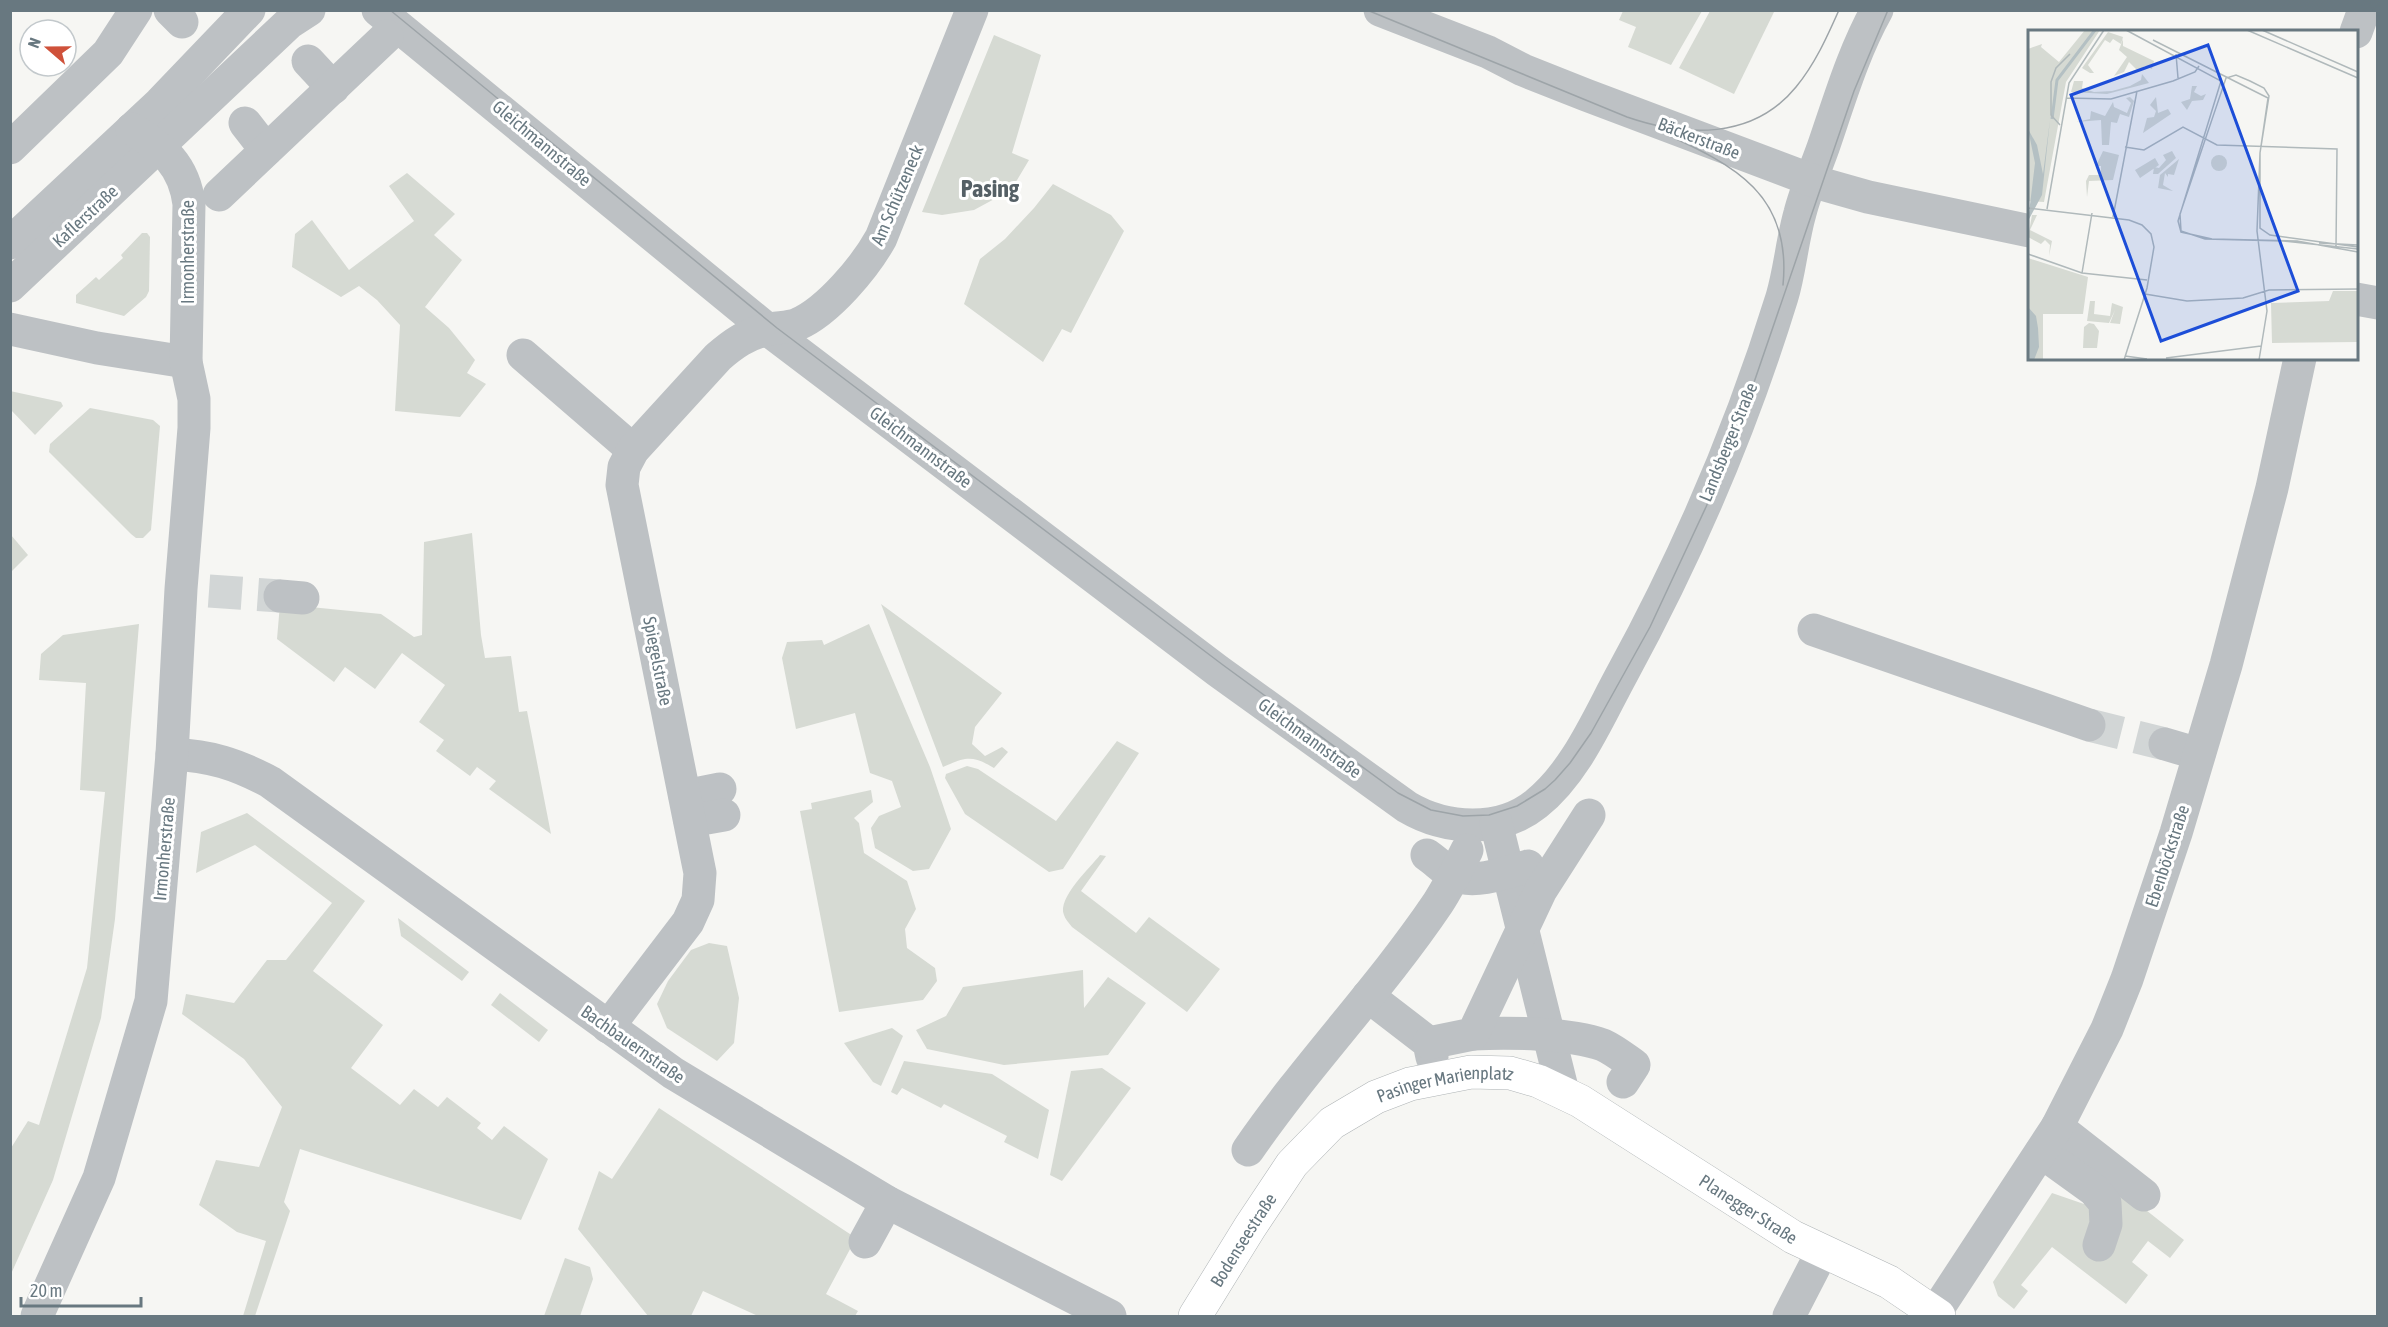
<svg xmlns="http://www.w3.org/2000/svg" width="2388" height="1327" font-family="'Asap Condensed',sans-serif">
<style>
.green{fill:#d6dad3}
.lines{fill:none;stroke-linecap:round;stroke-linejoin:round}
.minor-tunnel{stroke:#d2d6d6;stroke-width:33;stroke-dasharray:33 16;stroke-linecap:butt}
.major-casing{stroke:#afb4b6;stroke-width:34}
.minor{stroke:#bdc1c4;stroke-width:33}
.major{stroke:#fff;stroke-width:33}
.tram{stroke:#9da4a8;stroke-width:1.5}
.labels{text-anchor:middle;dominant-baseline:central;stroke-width:6;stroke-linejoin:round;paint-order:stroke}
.street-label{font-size:18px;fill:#687880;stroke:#fff}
.district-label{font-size:24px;font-weight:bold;fill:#556066;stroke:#fff}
.inset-river{fill:none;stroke:#b4c0c3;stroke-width:3}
.inset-road{fill:none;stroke:#b0b9bb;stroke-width:1.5}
.view{fill:#1d4ed8;fill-opacity:0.15;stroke:#1d4ed8;stroke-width:3}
.inset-edge{fill:none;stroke:#687880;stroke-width:3}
</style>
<rect width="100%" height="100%" fill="#f6f6f3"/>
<g class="green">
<path d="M1771,10L1774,12L1734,94L1679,68L1710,11Z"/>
<path d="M1623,11V10L1702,11L1671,65L1628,47L1636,27L1619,20Z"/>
<path d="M994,35L1041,55L1012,153L1029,160L1011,190L974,210L942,215L922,212Z"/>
<path d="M407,173L455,214L434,235L462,260L425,307L449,328L475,360L467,373L486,384L460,417L395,411L400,325L377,300L359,286L341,297L292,267L295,234L312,220L349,270L414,221L389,186Z"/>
<path d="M1053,184L1111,215L1124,231L1071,333L1062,329L1043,362L964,304L980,259L1005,239L1034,208Z"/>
<path d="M142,233H147L150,237L149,291L146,297L124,316L76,303V295L96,277L99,280L123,258L121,255Z"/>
<path d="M10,391L61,402L63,406L35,435L11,410Z"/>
<path d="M90,408L153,420L160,426L151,530L143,538H136L131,534L49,452L50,444Z"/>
<path d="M472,533L481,635L485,658L511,656L519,712L527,711L551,834L489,789L496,781L477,767L470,776L436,751L444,740L419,722L445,685L402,653L375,689L345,667L334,682L277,639L280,604L381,614L414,637L422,635L424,542Z"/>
<path d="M11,535L28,555L11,572Z"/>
<path d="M881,604L1002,693L975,727L972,744L985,756L1002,747L1008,752L994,768C972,755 966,757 943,767Z"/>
<path d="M139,624L115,919L101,1018L53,1180L11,1274V1148L28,1121L39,1125L87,968L105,792L80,790L86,683L39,680L41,654L63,635Z"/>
<path d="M869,624L930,767L951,829L929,869L913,871L875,848L871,828L879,816L901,807L892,781L870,773L855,713L796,729L782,658L787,642L822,640L824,645Z"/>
<path d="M1117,741L1139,753L1063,869L1049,872L965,814L945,778L946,774L967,766L978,769L1056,821Z"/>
<path d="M871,790L873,802L854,818L859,823L864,853L907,881L916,909L905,929L907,948L935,968L937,981L923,1000L839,1012L800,811L812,809L811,803Z"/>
<path d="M247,813L365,901L313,971L383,1025L351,1068L400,1105L414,1089L438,1107L447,1097L481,1123L477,1128L492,1140L504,1126L548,1159L521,1220L300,1149L284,1202L290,1211L255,1316H243L266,1241L237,1232L199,1205L216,1160L259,1167L282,1107L244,1059L182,1014L186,994L234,1003L267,960H286L332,903L255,845L196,873L201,832Z"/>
<path d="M1100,855L1106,856L1081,891L1136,933L1149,917L1220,969L1187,1012L1072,927C1069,923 1065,919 1064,915C1057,898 1090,868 1100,855Z"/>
<path d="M398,918L469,972L462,981L401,936Z"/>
<path d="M709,943L727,946L739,998L734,1043L717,1061L667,1028L657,1004L668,981L691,950Z"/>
<path d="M1083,970L1084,1008L1108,977L1146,1003L1108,1055L1004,1065L927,1049L916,1030L946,1016L963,987Z"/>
<path d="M500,993L548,1030L539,1042L491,1005Z"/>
<path d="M892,1028L903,1036L881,1086L873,1082L844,1043Z"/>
<path d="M904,1061L992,1074L1049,1110L1038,1159L1004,1142L1007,1136L944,1104L941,1108L902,1088L897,1095L891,1092Z"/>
<path d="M1102,1068L1131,1088L1062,1181L1050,1175L1071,1071Z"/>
<path d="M659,1108L856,1238L826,1294L858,1311L855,1316H758L703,1291L691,1316H648L578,1229L599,1171L612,1179Z"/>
<path d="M2104,1177L2184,1240L2170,1258L2148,1241L2132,1262L2148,1275L2126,1304L2052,1247L2021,1285L2028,1291L2014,1309L1998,1296L1993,1282L2052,1193L2084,1204Z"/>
<path d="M565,1258L590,1267L593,1279L580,1316H544Z"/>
</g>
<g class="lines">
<g class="minor-tunnel">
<path d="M209,591L280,596"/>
<path d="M2089,725L2165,744"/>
</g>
<g class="major-casing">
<g id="major">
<path id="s1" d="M1195,1316L1250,1227L1292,1164L1332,1123L1376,1097L1410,1084L1471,1072L1510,1073L1538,1081L1580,1101L1793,1237L1889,1282L1939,1316"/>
</g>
</g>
<g class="minor">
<path d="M170,10L182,22"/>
<path d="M378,10L767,329L1218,671L1407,807C1446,830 1500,833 1536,804C1576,772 1598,718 1622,674C1687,555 1742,427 1782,297C1790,270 1792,241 1800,213C1806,189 1817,166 1825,142C1840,98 1854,51 1877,10"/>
<path d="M1380,10L1488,52L1523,70L1586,95L1822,184L1868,197L2030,231"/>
<path d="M2356,32L2364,10"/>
<path d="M308,61L333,88"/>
<path d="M245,123L266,150"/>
<path d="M10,148L108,53L136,10"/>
<path d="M219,195L387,36"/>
<path d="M10,243L160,103L249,10"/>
<path d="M10,286L289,23L309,10"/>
<path d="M2356,299L2378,303"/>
<path d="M10,329L97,348L186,362"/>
<path d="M523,355L633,450"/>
<path d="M280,596L303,598"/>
<path d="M1814,630L2089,725"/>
<path d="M2165,744L2199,754"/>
<path d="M172,754C211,756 236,764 270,782L673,1073L887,1202L1110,1316"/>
<path d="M685,796L720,789"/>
<path d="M690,821L724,815"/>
<path d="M1496,823L1563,1092"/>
<path d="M1427,855C1436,861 1444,870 1454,875C1474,885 1508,872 1528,866"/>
<path d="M1368,996L1429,1043L1432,1057"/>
<path d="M608,1027L688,922L698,900L700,873L622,485L624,467L633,450L718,357C733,344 747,334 766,330C776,327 788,328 798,324C828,311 865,267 881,238L972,10"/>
<path d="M1473,1034C1509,1032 1569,1033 1603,1045C1614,1050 1624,1058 1634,1065L1623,1082"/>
<path d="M1429,1043L1473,1034L1541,890L1589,815"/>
<path d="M2057,1127L2144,1195"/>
<path d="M1248,1150C1307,1064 1380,989 1438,903C1449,886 1458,868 1467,850"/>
<path d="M2041,1152L2094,1190L2105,1203L2106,1224L2099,1245"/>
<path d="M865,1242L887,1202"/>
<path d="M1935,1313L2057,1127L2107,1029L2127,979L2176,833L2226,665L2272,488L2300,358"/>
<path d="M37,1316L99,1178L151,1001L172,754L181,589L194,428V399L186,362L189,204C184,165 164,149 132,129"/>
<path d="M1789,1316L1822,1252"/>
</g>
<use href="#major" class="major"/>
<g class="tram">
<path d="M390,10L777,328L1223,665L1398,793L1431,810L1463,816L1489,815L1517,806L1545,789L1555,780L1570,763L1591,733L1650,627L1706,507L1738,429L1854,91L1888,10"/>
<path d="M1367,10L1627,117C1685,137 1753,140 1796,87C1815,64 1827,37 1839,10"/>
<path d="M1663,133C1735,165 1792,195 1783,285"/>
</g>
</g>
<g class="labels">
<g class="street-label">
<text transform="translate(1699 138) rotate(21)">Bäckerstraße</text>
<text transform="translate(542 143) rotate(40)">Gleichmannstraße</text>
<text transform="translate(897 195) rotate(-67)">Am Schützeneck</text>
<text transform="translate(85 216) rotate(-43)">Kaflerstraße</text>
<text transform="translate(187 252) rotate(-90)">Irmonherstraße</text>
<text transform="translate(1728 442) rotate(-68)">Landsberger Straße</text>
<text transform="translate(921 447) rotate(37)">Gleichmannstraße</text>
<text transform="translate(658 661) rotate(79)">Spiegelstraße</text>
<text transform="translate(1310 738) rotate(36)">Gleichmannstraße</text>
<text transform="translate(164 849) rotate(-85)">Irmonherstraße</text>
<text transform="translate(2167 856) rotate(-72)">Ebenböckstraße</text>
<text transform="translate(633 1044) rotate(35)">Bachbauernstraße</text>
<text stroke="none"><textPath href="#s1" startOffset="360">Pasinger Marienplatz</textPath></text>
<text stroke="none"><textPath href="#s1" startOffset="702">Planegger Straße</textPath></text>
<text stroke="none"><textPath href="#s1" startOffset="90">Bodenseestraße</textPath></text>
</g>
<g class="district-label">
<text x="990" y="188">Pasing</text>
</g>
</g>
<g transform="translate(2028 30)">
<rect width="330" height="330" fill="#f6f6f3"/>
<path d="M57,0H72L38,52L16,172L0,171V19L14,14L13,17L31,32ZM80,2L95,7L93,14L85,9L82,13L77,10L60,35L66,43H62L54,38ZM95,9V16L126,31L124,39L117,36L110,41L101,32L96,42L86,46L99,27L91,20ZM114,44L121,53L79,64L43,62L46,51H55L54,58L66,62L84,61L102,56L113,50ZM164,56H169L166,62L173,66L178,64L175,70L164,71L159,80L153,72L162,69ZM102,67L106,71L101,87L92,84L89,93L83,92L81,115H74L73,90L48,92L62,89L63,81L77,86L85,72L86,77L99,83L103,73L98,68ZM128,67L130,83L140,79L143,84L115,103L119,88L126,87L128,81L122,75ZM75,121L91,125L85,150L61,151L59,167L58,151L61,145H73V136H68ZM144,121L148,128L130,144H125L126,137L131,138L138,130L135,125ZM183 133a8 8 0 1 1 16 0a8 8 0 1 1-16 0ZM127,128L131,135L112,148L107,140ZM151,129L146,145L140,144V147L137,143L135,155L145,161L130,158L132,145ZM4,185H9L2,200L24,211L21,226L22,215L17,210L13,214L0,207ZM0,228L60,247L55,284H15V330H0ZM305,261H330V312L244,313L243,273L301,271ZM62,271H67L66,284L82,286L84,273L95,277L92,294L82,293L87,280L81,293L59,291ZM61,293L66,294L71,301L69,318H55L56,297Z" fill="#d6dad3"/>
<path d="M22,90L14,165L0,191L7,133L0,99L9,115L15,144ZM0,277L8,286L10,298L11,317L6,330H0Z" fill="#b4c0c3"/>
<path class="inset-river" d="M24,89L29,50L67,0"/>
<path class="inset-road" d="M98,0L193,51L150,191L153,202L184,209L269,211L330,222M219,0L330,48M234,0L330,42M125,10L240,68L232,123L229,201L239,281L231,330M148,24L150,48M38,68L83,69L145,51L167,42L171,36M32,95L23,85V52L28,38L42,24M97,117L116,120L155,97L189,115L309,119L308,218M0,178L101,190L114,195L123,204L126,217L119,258L96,330M19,179L41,53L76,0M85,187L109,61M291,213L330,215M330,217L242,205L232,198V123L241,66L236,58L222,51L208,45L198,48L152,184L153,201L177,209L255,211L330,219M0,224L54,243L119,250M54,243L64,183M117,264L159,271L215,268L241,260L330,259M97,326L119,329M138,328L233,316"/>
<path class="view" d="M180,15L270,261L133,311L43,65Z"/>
<rect width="330" height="330" class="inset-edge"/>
</g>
<rect width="2388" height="1327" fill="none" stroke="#687880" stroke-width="24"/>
<g transform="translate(48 48) rotate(290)"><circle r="28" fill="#ffffff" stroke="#c3c9cc" stroke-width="1.5"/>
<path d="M0-4.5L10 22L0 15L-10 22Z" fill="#cf513a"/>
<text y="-9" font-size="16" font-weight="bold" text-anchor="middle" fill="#687880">N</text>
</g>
<path d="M21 1297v9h120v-9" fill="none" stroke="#687880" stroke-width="3"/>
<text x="30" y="1297" font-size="18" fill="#687880" stroke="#ffffff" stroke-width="4.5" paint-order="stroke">20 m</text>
</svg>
